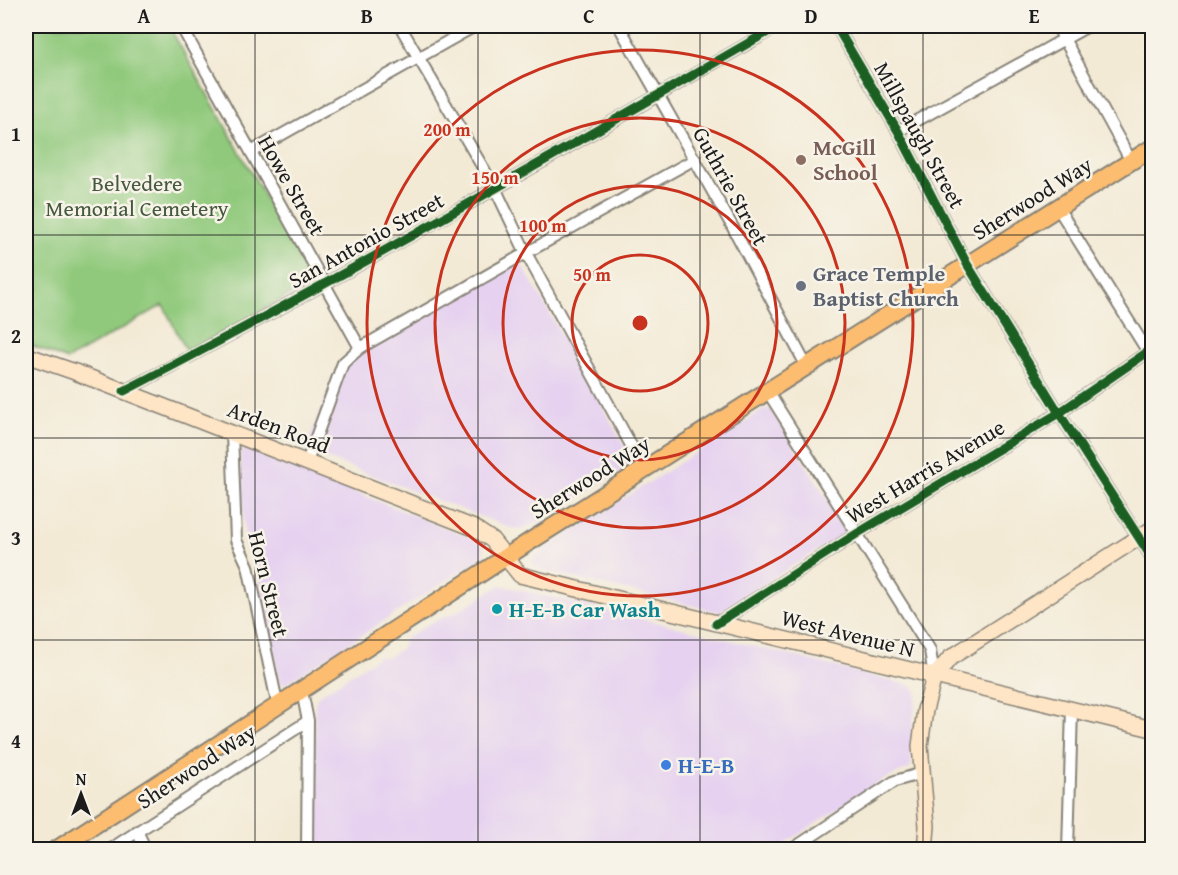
<svg xmlns="http://www.w3.org/2000/svg" width="1178" height="875" font-family="'Gentium Book Plus',serif">
<style>
.built{fill:#e6d2f0}
.green{fill:#90c97c;stroke:#56724c;stroke-width:1.5}
.lines{fill:none;stroke-linecap:round;stroke-linejoin:round}
.street-casing{stroke:#888378;stroke-width:14}
.secondary-casing{stroke:#888378;stroke-width:18}
.primary-casing{stroke:#888378;stroke-width:20}
.street{stroke:#fff;stroke-width:10}
.secondary{stroke:#fee5c5;stroke-width:15}
.primary{stroke:#fcbd6f;stroke-width:16}
.cycleway-casing{stroke:#f7f3e8;stroke-width:13}
.cycleway{stroke:#1b5e20;stroke-width:9}
.grid{fill:none;stroke:#1c1c1c;stroke-width:1.5;stroke-opacity:0.55}
.ring{fill:none;stroke:#c8321e;stroke-width:3}
.education-dot{fill:#8d6e63;stroke:#f7f3e8;stroke-width:2}
.worship-dot{fill:#6b7280;stroke:#f7f3e8;stroke-width:2}
.culture-dot{fill:#0f9aa8;stroke:#f7f3e8;stroke-width:2}
.shop-dot{fill:#3f7fe0;stroke:#f7f3e8;stroke-width:2}
.labels{text-anchor:middle;dominant-baseline:central;stroke-width:5;stroke-linejoin:round;paint-order:stroke}
.street-label{font-size:22px;fill:#1c1c1c;stroke:#f7f3e8}
.education-label{font-size:22px;font-weight:bold;fill:#785e54;stroke:#f7f3e8;text-anchor:start}
.park-label{font-size:22px;fill:#45593e;stroke:#f7f3e8}
.worship-label{font-size:22px;font-weight:bold;fill:#5b616d;stroke:#f7f3e8;text-anchor:start}
.culture-label{font-size:22px;font-weight:bold;fill:#0d838f;stroke:#f7f3e8;text-anchor:start}
.shop-label{font-size:22px;font-weight:bold;fill:#366cbe;stroke:#f7f3e8;text-anchor:start}
.centre{fill:#c8321e;stroke:#f7f3e8;stroke-width:3}
.ring-label{font-size:18px;text-anchor:middle;font-weight:bold;fill:#c8321e;stroke:#f7f3e8;stroke-width:5;stroke-linejoin:round;paint-order:stroke}
.neatline{fill:none;stroke:#1c1c1c;stroke-width:2}
.grid-label{font-size:20px;text-anchor:middle;font-weight:bold;fill:#1c1c1c}
</style>
<rect width="100%" height="100%" fill="#f7f3e8"/>
<filter id="ink" filterUnits="userSpaceOnUse"><feTurbulence type="fractalNoise" baseFrequency=".0167" numOctaves="2"/><feDisplacementMap in="SourceGraphic" scale="12" xChannelSelector="R" yChannelSelector="G"/><feConvolveMatrix kernelMatrix="1 2 1 2 8 2 1 2 1" color-interpolation-filters="sRGB"/></filter>
<filter id="wash" filterUnits="userSpaceOnUse"><feTurbulence type="fractalNoise" baseFrequency=".008" numOctaves="4" result="noise"/><feDisplacementMap in="SourceGraphic" scale="24" xChannelSelector="R" yChannelSelector="G"/><feGaussianBlur stdDeviation="1.35" result="paint"/><feColorMatrix in="noise" values="0 0 0 0 0 0 0 0 0 0 0 0 0 0 0 0 0 1.4 0 .05"/><feComposite in="paint" operator="in"/></filter>
<g filter="url(#wash)">
<rect width="100%" height="100%" fill="#f3ead5"/>
<g class="built">
<path d="M520,261L630,456L629,465L538,523L520,529L511,528L305,450L340,362Z"/>
<path d="M766,408L771,410L846,528L844,534L719,612L550,572L534,566L532,559L543,550Z"/>
<path d="M245,449L476,540L483,546L484,554L477,561L284,685L280,681L258,576L245,543L240,454Z"/>
<path d="M500,585L693,631L912,686L917,693L912,728L911,766L908,769L882,780L777,849H314L315,703L318,696L378,657L387,658L402,648L404,640L428,624L455,613Z"/>
</g>
<path class="green" d="M26,26H169L313,282L187,352L163,305L67,360L26,343Z"/>
</g>
<g filter="url(#ink)">
<g class="lines">
<g class="street-casing">
<g id="street">
<path d="M181,26L360,348L343,363L307,462"/>
<path d="M400,26L496,190L526,253L644,469"/>
<path d="M619,26L731,224L807,367"/>
<path d="M836,26L898,131L967,264L1059,413L1152,558"/>
<path d="M1057,26L1131,161"/>
<path d="M898,131L1088,26"/>
<path d="M251,152L475,26"/>
<path d="M1058,208L1148,352"/>
<path d="M360,348L526,253L695,159"/>
<path d="M124,391C346,276 562,151 778,26"/>
<path d="M768,392L930,650L934,677"/>
<path d="M232,433L236,540L248,566L278,707"/>
<path d="M716,624L858,533L1059,413L1152,349"/>
<path d="M302,691L308,721L307,850"/>
<path d="M137,831L146,850"/>
<path d="M109,850L308,721"/>
<path d="M791,850L895,781L923,773"/>
<path d="M1068,850L1072,708"/>
</g>
</g>
<g class="secondary-casing">
<g id="secondary">
<path d="M26,355L75,372L474,528L492,540L520,575L1152,729"/>
<path d="M925,850L927,826L920,746L925,710L934,677L950,658L1152,529"/>
</g>
</g>
<g class="primary-casing">
<path id="primary" d="M56,850L529,542L1152,148"/>
</g>
<use href="#street" class="street"/>
<use href="#secondary" class="secondary"/>
<use href="#primary" class="primary"/>
<g class="cycleway-casing">
<g id="cycleway">
<path d="M836,26L898,131L967,264L1059,413L1152,558"/>
<path d="M124,391C346,276 562,151 778,26"/>
<path d="M716,624L858,533L1059,413L1152,349"/>
</g>
</g>
<use href="#cycleway" class="cycleway"/>
</g>
</g>
<path class="grid" d="M255,26V850M478,26V850M700,26V850M923,26V850M26,235H1152M26,438H1152M26,640H1152"/>
<g class="ring">
<circle cx="640" cy="323" r="68"/>
<circle cx="640" cy="323" r="137"/>
<circle cx="640" cy="323" r="205"/>
<circle cx="640" cy="323" r="273"/>
</g>
<circle class="education-dot" cx="801" cy="160" r="6"/>
<circle class="worship-dot" cx="801" cy="286" r="6"/>
<circle class="culture-dot" cx="497" cy="609" r="6"/>
<circle class="shop-dot" cx="666" cy="765" r="6"/>
<g class="labels">
<g class="street-label">
<text transform="translate(920 135) rotate(61)">Millspaugh Street</text>
<text transform="translate(292 185) rotate(60)">Howe Street</text>
<text transform="translate(731 186) rotate(61)">Guthrie Street</text>
<text transform="translate(1032 198) rotate(-32)">Sherwood Way</text>
<text transform="translate(366 240) rotate(-29)">San Antonio Street</text>
<text transform="translate(279 427) rotate(21)">Arden Road</text>
<text transform="translate(925 471) rotate(-31)">West Harris Avenue</text>
<text transform="translate(590 477) rotate(-32)">Sherwood Way</text>
<text transform="translate(269 584) rotate(76)">Horn Street</text>
<text transform="translate(848 633) rotate(14)">West Avenue N</text>
<text transform="translate(196 766) rotate(-33)">Sherwood Way</text>
</g>
<g class="education-label">
<text x="813" y="147">McGill<tspan x="813" dy="25">School</tspan></text>
</g>
<g class="park-label">
<text x="137" y="183">Belvedere<tspan x="137" dy="25">Memorial Cemetery</tspan></text>
</g>
<g class="worship-label">
<text x="813" y="273">Grace Temple<tspan x="813" dy="25">Baptist Church</tspan></text>
</g>
<g class="culture-label">
<text x="509" y="609">H-E-B Car Wash</text>
</g>
<g class="shop-label">
<text x="678" y="765">H-E-B</text>
</g>
</g>
<circle cx="640" cy="323" r="9" class="centre"/>
<g class="ring-label">
<text x="447" y="136">200 m</text>
<text x="495" y="184">150 m</text>
<text x="543" y="232">100 m</text>
<text x="592" y="281">50 m</text>
</g>
<rect width="1178" height="875" fill="none" stroke="#f7f3e8" stroke-width="66"/>
<g transform="translate(81 794)" stroke="#f7f3e8" stroke-width="4.5" paint-order="stroke">
<path d="M0-4.5L10 22L0 15L-10 22Z" fill="#1c1c1c"/>
<text y="-9" font-size="16" font-weight="bold" text-anchor="middle" fill="#1c1c1c">N</text>
</g>
<rect x="33" y="33" width="1112" height="809" class="neatline"/>
<g class="grid-label">
<text x="144" y="23">A</text>
<text x="367" y="23">B</text>
<text x="589" y="23">C</text>
<text x="811" y="23">D</text>
<text x="1034" y="23">E</text>
<text x="16" y="141">1</text>
<text x="16" y="343">2</text>
<text x="16" y="545">3</text>
<text x="16" y="748">4</text>
</g>
</svg>
